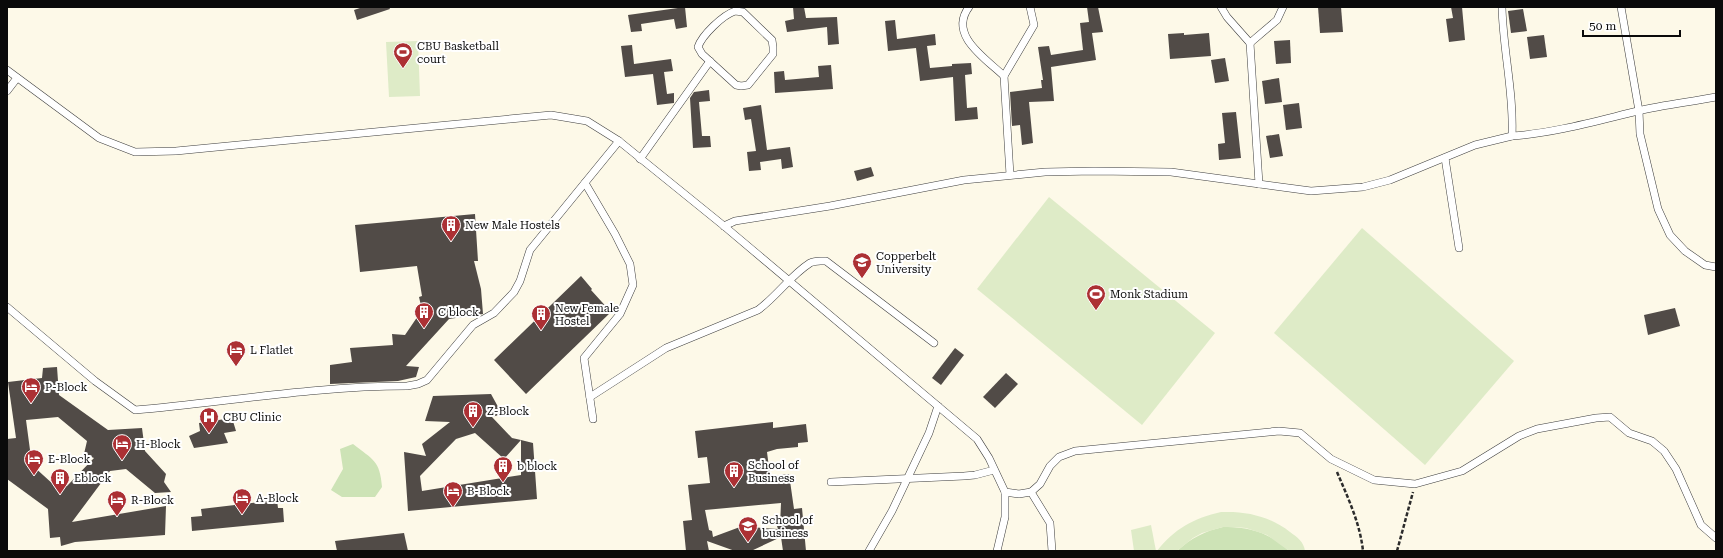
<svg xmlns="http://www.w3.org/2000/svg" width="1723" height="558" font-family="'Roboto Serif',serif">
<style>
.green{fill:#cde3b6}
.pitch{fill:#deebc7}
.building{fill:#514b47;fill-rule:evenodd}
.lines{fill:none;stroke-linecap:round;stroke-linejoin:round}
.service-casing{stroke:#3d3d3d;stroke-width:8}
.path{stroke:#2c2c2c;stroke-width:2.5;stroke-dasharray:4 2;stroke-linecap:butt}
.service{stroke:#fff;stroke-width:7}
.labels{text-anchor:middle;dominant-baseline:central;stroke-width:4;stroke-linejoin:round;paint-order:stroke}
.poi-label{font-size:11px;fill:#0a0a0a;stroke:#fff;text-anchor:start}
</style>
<rect width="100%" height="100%" fill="#fdf9e8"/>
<g class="green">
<path d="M353,444C373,460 380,460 382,487L375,497H342L331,490L343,469L340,449Z"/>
<path d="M1223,527C1248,526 1271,533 1289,551H1177C1191,538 1205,531 1223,527Z"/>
</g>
<g class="pitch">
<path d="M418,41L420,96L389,97L386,42Z"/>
<path d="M1049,197L1215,333L1142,425L977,289Z"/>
<path d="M1362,228L1514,361L1425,465L1274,333Z"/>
<path d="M1221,512C1247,511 1269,516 1290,532C1297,537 1304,542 1305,551H1289L1267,535L1246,528L1235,527H1223L1202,533L1193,538L1177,551H1157C1174,529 1194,518 1221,512Z"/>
<path d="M1151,525L1156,551H1134L1131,530Z"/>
</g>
<g class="building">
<path d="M363,7H389L390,9L357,20L354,10Z"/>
<path d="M685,7L687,27L676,29L674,19L641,24L642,31L631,32L628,15Z"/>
<path d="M793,7H804L806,18L837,17L839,44L828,45L827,27L787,32L785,21L794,19Z"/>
<path d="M1087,7H1098L1103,32L1092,33L1096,60L1051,67L1054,101L1029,102L1033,143L1022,145L1020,125L1012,126L1010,92L1042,88L1041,80H1043L1038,47L1049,46L1051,55L1083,50L1080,23L1089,22Z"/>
<path d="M1318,7H1341L1343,32L1320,33Z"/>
<path d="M1451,7H1462L1465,40L1449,42L1446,19L1453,18Z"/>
<path d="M1523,9L1527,31L1511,33L1508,11Z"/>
<path d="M895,20L897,39L935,34L936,45L927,46L930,68L952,66V64L971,63L972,74L965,75L967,108L977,107L978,119L955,121L953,77L920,81L916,48L888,51L885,21Z"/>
<path d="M1184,33V35L1209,33L1211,56L1170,59L1168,34Z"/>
<path d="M1544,35L1547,57L1530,59L1527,37Z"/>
<path d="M1290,40L1291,63L1276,64L1274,41Z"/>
<path d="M632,45L634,64L671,59L673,71L664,72L667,94L674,93V103L657,105L653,74L625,77L621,46Z"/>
<path d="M1225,58L1229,81L1215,83L1211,60Z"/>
<path d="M831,65L833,89L775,93L774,72L784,71L785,80L819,77L818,66Z"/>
<path d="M1279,78L1282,102L1265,104L1262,81Z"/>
<path d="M709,90L710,101L699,102L702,136H710L711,147L693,148L690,98L694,92Z"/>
<path d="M1299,103L1302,128L1286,130L1283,105Z"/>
<path d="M761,105L767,150L790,147L793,167L782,169L781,159L760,162L761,170L749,171L747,152L756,151L751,119L745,120L743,108Z"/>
<path d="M1236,112L1241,158L1219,160L1218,144L1225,143L1222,113Z"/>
<path d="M1279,134L1283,156L1270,158L1266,136Z"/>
<path d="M871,167L874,176L857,181L854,171Z"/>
<path d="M475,214L478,261H474L481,289L483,314L449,319L406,366L419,367L416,377L398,381L330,384V365L352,362L350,348L393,345L392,334L405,335L422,310L419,297L422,296L417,266L360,272L355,225Z"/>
<path d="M581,276L592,289L591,290L611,312L526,394L494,360Z"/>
<path d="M1675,308L1680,326L1648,335L1644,315Z"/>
<path d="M955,348L964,355L941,385L932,378Z"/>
<path d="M57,367L59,395L108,430L142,428L145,451L166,474L164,482L171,492L155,493L126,469L110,471L72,522L166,506L165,535L75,542L61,546L60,537L50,538L48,509L7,479V439L16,438L8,382L42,378L43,368ZM58,417L87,441L84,454L94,458L67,486L54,485L32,465L26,420Z"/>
<path d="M1006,373L1018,384L995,408L983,397Z"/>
<path d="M491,394L502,414L492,417L512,438L521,440L504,459L475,433L456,439L420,476L422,491L521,475V440L533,443L537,499L408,511L404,452L426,456L422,444L450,422L425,421L433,396Z"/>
<path d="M232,418L236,431L224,433L228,443L194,448L189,436L200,431L199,423Z"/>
<path d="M773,422V428L806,424L808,442L798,443V447L777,449L767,452L770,476L789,474L794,509L802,508L806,551H783L781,537L751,551H735L707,541L709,551H686L683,521L692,520L688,485L710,483L707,457L698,458L695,431ZM781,503L780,526H777L778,529L748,527V524L713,537L712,531L709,530L705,510Z"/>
<path d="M277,500L278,508H283L284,522L192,531L191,517L202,516L201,509Z"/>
<path d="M404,533L408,551H337L335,541Z"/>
</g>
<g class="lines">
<g class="service-casing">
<g id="service">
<path d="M969,7C948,35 985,58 1004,76"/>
<path d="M1221,7L1227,17L1250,43L1259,184"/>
<path d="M1621,7L1639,111L1640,134L1658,209L1670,235L1685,251L1705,265L1716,267"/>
<path d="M735,11L743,12L772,40L773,47V54L748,85L741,86L736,85L702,54L698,47C702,35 723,15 735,11Z"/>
<path d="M1250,43L1277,20L1283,7"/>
<path d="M7,70L99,138L135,152L176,151L551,115L587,121L619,141L724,226L977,439L989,458L1005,492V517L997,551"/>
<path d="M7,91L17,78"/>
<path d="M1512,136C1554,133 1596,121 1638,111C1663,105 1690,102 1716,97"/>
<path d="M1445,158L1459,248"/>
<path d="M640,159L710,61"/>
<path d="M1010,175L1004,76L1034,25L1030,7"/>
<path d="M585,183L615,234L630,264L633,285L620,314L584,358L593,419"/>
<path d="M724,226L735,221L830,206L964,180L1045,172L1094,171L1171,172L1311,191L1363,187L1390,180L1475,145L1512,136C1514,93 1503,50 1502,7"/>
<path d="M7,307L95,381L135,410C226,402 315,386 407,386L418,384L427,380L473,325L494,313L514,292L520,281L530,250L619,141"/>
<path d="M590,397L666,348L758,310C777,296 791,275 810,263C815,260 820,261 826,261L934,343"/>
<path d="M831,482L964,476L975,475L994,470"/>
<path d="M1005,492L1019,494L1031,492L1050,523L1052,551"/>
<path d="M1031,492L1040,484L1050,466L1059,457L1075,451L1279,431L1300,433L1331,459L1374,480L1415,484L1462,471L1519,436L1537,429L1596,418L1610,417L1629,433L1652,441L1664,451L1676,469L1701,525L1716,538"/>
<path d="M869,551L892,511L929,433L938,406"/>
</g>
</g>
<g class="path">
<path d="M1337,472C1348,498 1360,523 1363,551"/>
<path d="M1397,551L1413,492"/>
</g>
<use href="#service" class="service"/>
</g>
<defs>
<g id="stadium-pin" transform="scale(1)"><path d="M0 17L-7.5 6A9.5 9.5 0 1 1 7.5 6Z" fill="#ac3034" stroke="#fff"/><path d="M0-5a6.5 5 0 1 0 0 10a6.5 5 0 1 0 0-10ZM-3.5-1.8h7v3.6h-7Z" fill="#fff"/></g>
<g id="building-pin" transform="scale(1)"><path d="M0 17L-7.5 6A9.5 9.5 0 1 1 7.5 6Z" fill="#ac3034" stroke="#fff"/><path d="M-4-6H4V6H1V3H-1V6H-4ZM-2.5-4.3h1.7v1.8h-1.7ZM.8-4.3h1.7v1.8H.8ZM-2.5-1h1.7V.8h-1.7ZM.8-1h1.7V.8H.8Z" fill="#fff"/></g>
<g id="university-pin" transform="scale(1)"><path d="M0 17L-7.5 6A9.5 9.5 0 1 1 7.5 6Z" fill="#ac3034" stroke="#fff"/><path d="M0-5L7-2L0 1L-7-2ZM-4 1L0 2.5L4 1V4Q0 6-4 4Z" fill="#fff"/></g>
<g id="hotel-pin" transform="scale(1)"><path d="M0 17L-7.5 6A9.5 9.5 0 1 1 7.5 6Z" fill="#ac3034" stroke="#fff"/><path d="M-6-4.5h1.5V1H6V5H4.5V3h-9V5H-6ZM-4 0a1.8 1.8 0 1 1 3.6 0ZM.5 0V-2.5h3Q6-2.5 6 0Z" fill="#fff"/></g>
<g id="hospital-pin" transform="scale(1)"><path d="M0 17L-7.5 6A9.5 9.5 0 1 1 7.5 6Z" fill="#ac3034" stroke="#fff"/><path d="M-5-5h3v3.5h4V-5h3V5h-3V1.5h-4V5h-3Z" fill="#fff"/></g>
<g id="school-pin" transform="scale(1)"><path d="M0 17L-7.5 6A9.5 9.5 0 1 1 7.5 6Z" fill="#ac3034" stroke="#fff"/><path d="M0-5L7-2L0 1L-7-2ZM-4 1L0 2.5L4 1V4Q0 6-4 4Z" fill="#fff"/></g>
</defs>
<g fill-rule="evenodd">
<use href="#stadium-pin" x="403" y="52"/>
<use href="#building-pin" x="451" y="225"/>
<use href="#university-pin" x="862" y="262"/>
<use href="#stadium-pin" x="1096" y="294"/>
<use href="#building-pin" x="424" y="312"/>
<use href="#building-pin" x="541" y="314"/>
<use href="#hotel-pin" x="236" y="350"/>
<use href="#hotel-pin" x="31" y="387"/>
<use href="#building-pin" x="473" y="411"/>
<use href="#hospital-pin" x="209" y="417"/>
<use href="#hotel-pin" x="122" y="444"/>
<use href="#hotel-pin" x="34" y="459"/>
<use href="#building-pin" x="503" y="466"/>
<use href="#building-pin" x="734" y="471"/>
<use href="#building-pin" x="60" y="478"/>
<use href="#hotel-pin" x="453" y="491"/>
<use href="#hotel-pin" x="242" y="498"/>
<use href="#hotel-pin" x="117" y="500"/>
<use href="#school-pin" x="748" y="526"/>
</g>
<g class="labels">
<g class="poi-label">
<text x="417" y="46">CBU Basketball<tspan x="417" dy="13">court</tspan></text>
<text x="465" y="225">New Male Hostels</text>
<text x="876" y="256">Copperbelt<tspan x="876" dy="13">University</tspan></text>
<text x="1110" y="294">Monk Stadium</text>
<text x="555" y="308">New Female<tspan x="555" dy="13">Hostel</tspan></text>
<text x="438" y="312">C block</text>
<text x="250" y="350">L Flatlet</text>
<text x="45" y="387">P-Block</text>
<text x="487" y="411">Z-Block</text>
<text x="223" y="417">CBU Clinic</text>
<text x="136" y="444">H-Block</text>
<text x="48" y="459">E-Block</text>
<text x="748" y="465">School of<tspan x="748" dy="13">Business</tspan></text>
<text x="517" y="466">b block</text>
<text x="74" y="478">Eblock</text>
<text x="467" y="491">B-Block</text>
<text x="256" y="498">A-Block</text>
<text x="131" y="500">R-Block</text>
<text x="762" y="520">School of<tspan x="762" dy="13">business</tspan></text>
</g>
</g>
<rect width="1723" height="558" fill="none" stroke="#0a0a0a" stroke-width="16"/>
<path d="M1583 30v6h97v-6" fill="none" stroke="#0a0a0a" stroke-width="2"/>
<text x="1589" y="30" font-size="12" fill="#0a0a0a" stroke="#ffffff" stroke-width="3" paint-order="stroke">50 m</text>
</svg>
